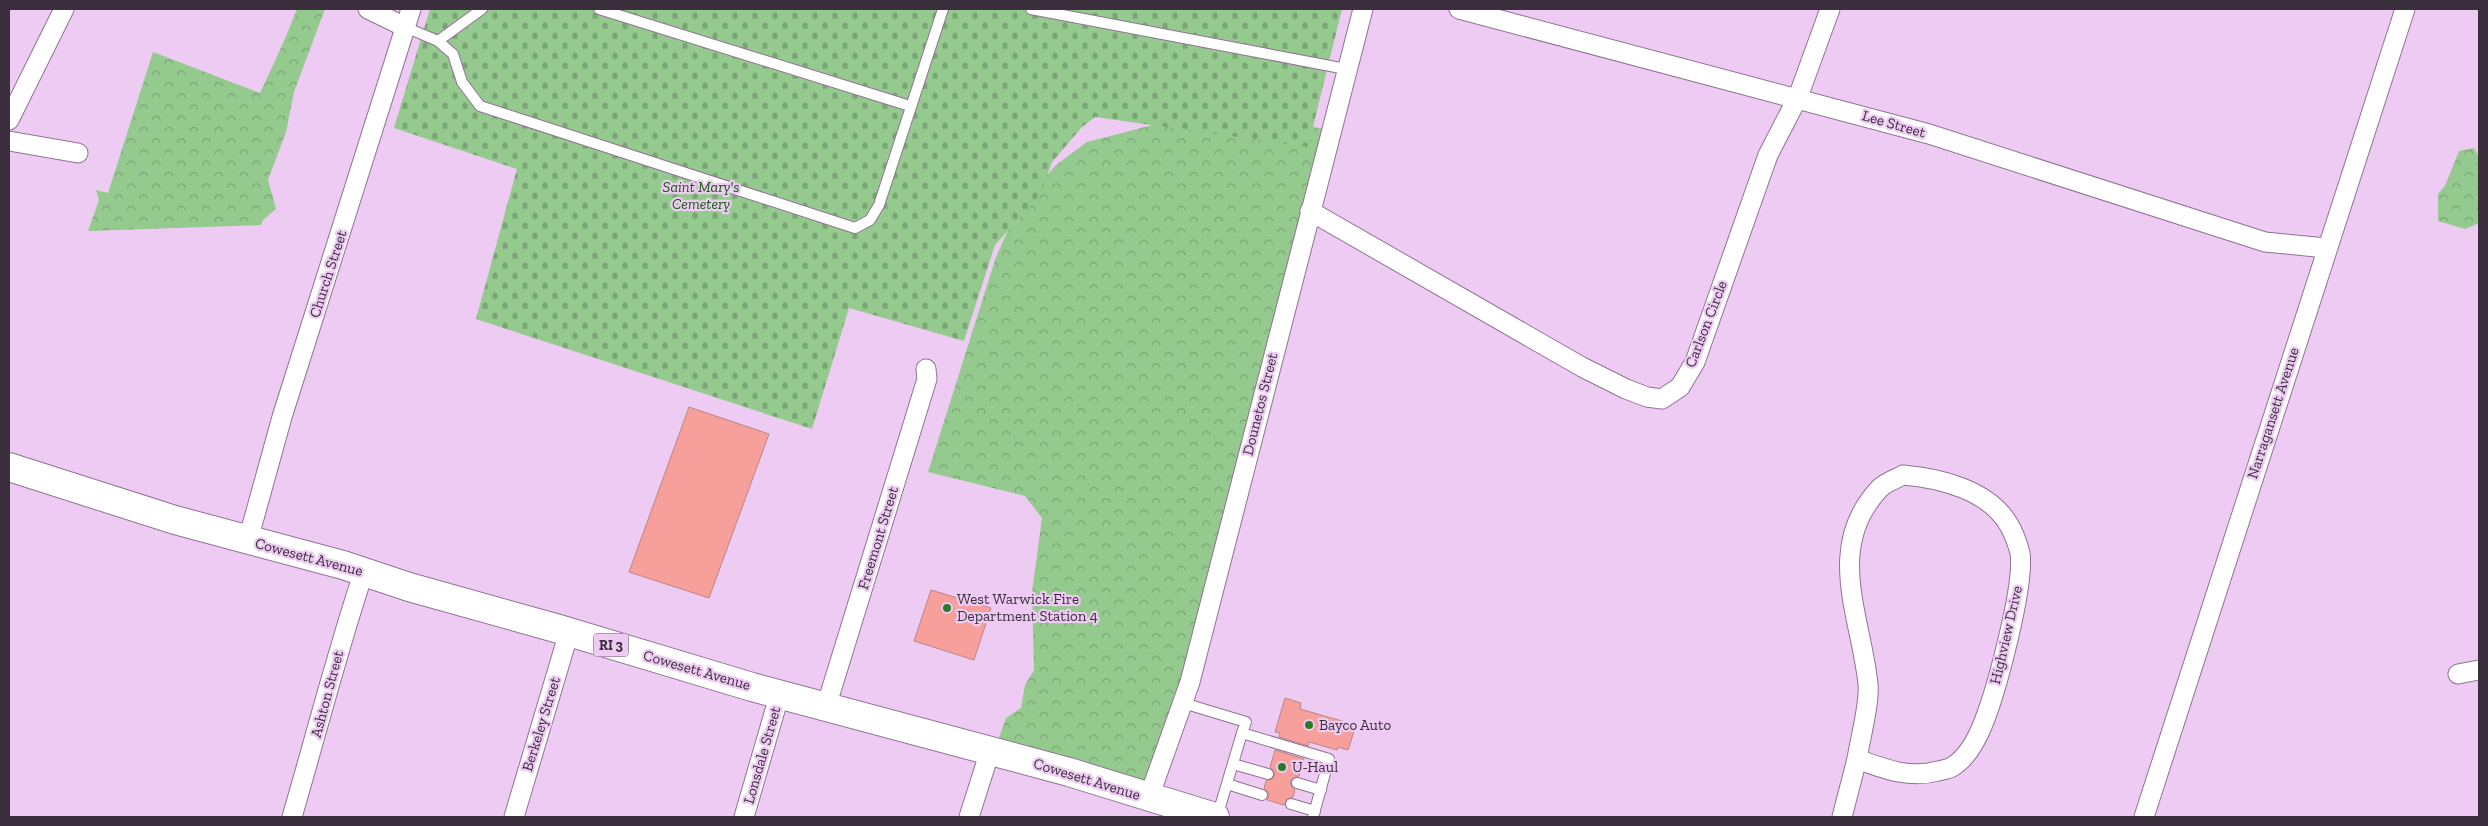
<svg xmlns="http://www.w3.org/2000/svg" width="2488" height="826" font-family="'Zilla Slab',serif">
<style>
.forest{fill:url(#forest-crowns)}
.cemetery{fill:url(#cemetery-stones)}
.building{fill:#f69f9b;stroke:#b98784}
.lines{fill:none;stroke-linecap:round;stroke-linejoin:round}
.lane-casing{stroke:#917295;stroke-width:12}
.street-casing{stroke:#917295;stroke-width:21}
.primary-casing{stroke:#917295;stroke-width:30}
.lane{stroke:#fff;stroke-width:10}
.street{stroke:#fff;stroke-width:19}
.primary{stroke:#fff;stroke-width:28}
.poi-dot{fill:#2a7b25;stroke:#edcbf2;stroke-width:2}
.labels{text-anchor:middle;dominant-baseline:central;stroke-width:4.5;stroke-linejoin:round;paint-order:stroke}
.shield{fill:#edcbf2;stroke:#705d73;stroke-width:1}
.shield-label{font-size:14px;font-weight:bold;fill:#3b2e3d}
.street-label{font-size:15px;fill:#3b2e3d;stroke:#edcbf2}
.park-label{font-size:15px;font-style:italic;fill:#115b0c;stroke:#edcbf2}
.poi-label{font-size:15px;fill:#3b2e3d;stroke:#edcbf2;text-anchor:start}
</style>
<defs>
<pattern id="forest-crowns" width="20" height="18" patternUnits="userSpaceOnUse" patternTransform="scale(1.25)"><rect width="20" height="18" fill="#95ca8f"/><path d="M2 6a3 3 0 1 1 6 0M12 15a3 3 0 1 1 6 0" fill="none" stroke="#7ba476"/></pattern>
<pattern id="cemetery-stones" width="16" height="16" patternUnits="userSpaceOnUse" patternTransform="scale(1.25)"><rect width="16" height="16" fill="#95ca8f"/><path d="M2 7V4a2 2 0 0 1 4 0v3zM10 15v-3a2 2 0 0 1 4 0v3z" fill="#7ba476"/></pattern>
</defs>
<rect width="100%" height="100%" fill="#edcbf2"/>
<g class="forest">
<path d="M297,9H325L294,92L286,132L268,180L276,209L263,220L261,225L88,231L99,200L96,190L108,193L153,52L260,93C273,65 286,38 297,9Z"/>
<path d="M1253,111L1330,131L1192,674L1146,799L992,757L1006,718L1021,708L1025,685L1034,670L1032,592L1042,518L1025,496L928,472L996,257L1018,208L1056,165L1087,142L1180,118Z"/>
<path d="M2474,148L2479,157V223L2465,229L2438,221V194L2445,186L2459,151Z"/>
</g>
<path class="cemetery" d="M430,9H1342L1308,147L1095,117L1082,127L1052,162L1040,195L995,245L964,341L849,308L812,429L476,319L517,169L394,128Z"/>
<g class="building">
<path d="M689,407L769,434L709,598L629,572Z"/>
<path d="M931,590L991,608L974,660L914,641Z"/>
<path d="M1285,698L1301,703L1300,709L1356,725L1348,750L1338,747L1337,750L1309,742L1308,746L1279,737L1280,733L1275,732Z"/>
<path d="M1275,750L1304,759L1299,776L1293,778L1290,782L1292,787L1295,790L1293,797L1287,799L1284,805L1267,800L1269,793L1264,788L1266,781L1272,779L1275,775L1273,770L1270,767Z"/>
</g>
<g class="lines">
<g class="lane-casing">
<g id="lane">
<path d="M599,9L910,106"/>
<path d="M1031,9L1346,69"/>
<path d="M405,27L438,41L453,54L462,82L480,106L855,228L870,220L879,205L943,9"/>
<path d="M438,41L482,9"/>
<path d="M1183,703L1246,722L1242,733"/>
<path d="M1233,764L1268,774"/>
<path d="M1297,783L1321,790"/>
<path d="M1227,784L1262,795"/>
<path d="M1291,804L1315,811"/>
<path d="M1217,817L1242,733L1329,759L1313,817"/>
</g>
</g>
<g class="street-casing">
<g id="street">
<path d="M368,9L405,27"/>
<path d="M1459,9L1929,134L2265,242L2326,248"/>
<path d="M9,120L64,9"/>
<path d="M9,141L78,153"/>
<path d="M1310,211L1582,367L1626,389L1647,397L1662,399L1680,387L1695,362L1768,155L1798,97L1830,9"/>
<path d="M1903,475C1940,478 1989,490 2009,525C2013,532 2018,545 2020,553C2025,585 1996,692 1983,724C1977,739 1967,758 1952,767C1949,769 1942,770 1938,771C1909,779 1885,769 1857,759C1860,739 1870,703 1868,684C1861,616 1824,547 1880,488C1886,482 1896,479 1903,475Z"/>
<path d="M248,540L282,417L411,9"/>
<path d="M2458,674L2479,670"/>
<path d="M826,707L927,379L926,369"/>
<path d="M1149,797L1190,682L1363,9"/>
<path d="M292,817C316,735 337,652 364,571"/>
<path d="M514,817L569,632"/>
<path d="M744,817L780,693"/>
<path d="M969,817L990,751"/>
<path d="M1842,817L1857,759"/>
<path d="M2144,817L2405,9"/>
</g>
</g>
<g class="primary-casing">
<path id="primary" d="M9,467L175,520L343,565L409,587L559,629L752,687L1069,772L1215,817"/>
</g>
<use href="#lane" class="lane"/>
<use href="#street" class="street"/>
<use href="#primary" class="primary"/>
</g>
<g class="poi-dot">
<circle cx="947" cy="608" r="5"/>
<circle cx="1309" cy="725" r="5"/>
<circle cx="1282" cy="767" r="5"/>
</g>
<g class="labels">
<rect class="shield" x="593.5" y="633.5" width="35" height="23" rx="4"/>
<g class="shield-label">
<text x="611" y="645">RI 3</text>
</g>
<g class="street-label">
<text transform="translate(1894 124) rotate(16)">Lee Street</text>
<text transform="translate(328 274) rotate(-72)">Church Street</text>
<text transform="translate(1706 324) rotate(-69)">Carlson Circle</text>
<text transform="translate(1260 404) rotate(-76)">Dounetos Street</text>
<text transform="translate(2273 413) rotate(-72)">Narragansett Avenue</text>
<text transform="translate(878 538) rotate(-73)">Freemont Street</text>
<text transform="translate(309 557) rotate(15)">Cowesett Avenue</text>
<text transform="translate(2006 635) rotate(-77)">Highview Drive</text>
<text transform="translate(697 670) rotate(16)">Cowesett Avenue</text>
<text transform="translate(327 694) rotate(-75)">Ashton Street</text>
<text transform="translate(541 724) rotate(-73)">Berkeley Street</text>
<text transform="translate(762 755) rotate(-74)">Lonsdale Street</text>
<text transform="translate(1087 779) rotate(17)">Cowesett Avenue</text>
</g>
<g class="park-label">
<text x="701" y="187">Saint Mary's<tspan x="701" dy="17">Cemetery</tspan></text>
</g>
<g class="poi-label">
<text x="957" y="599">West Warwick Fire<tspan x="957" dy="17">Department Station 4</tspan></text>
<text x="1319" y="725">Bayco Auto</text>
<text x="1292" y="767">U-Haul</text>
</g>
</g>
<rect width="2488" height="826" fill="none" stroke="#3b2e3d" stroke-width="20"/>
</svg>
